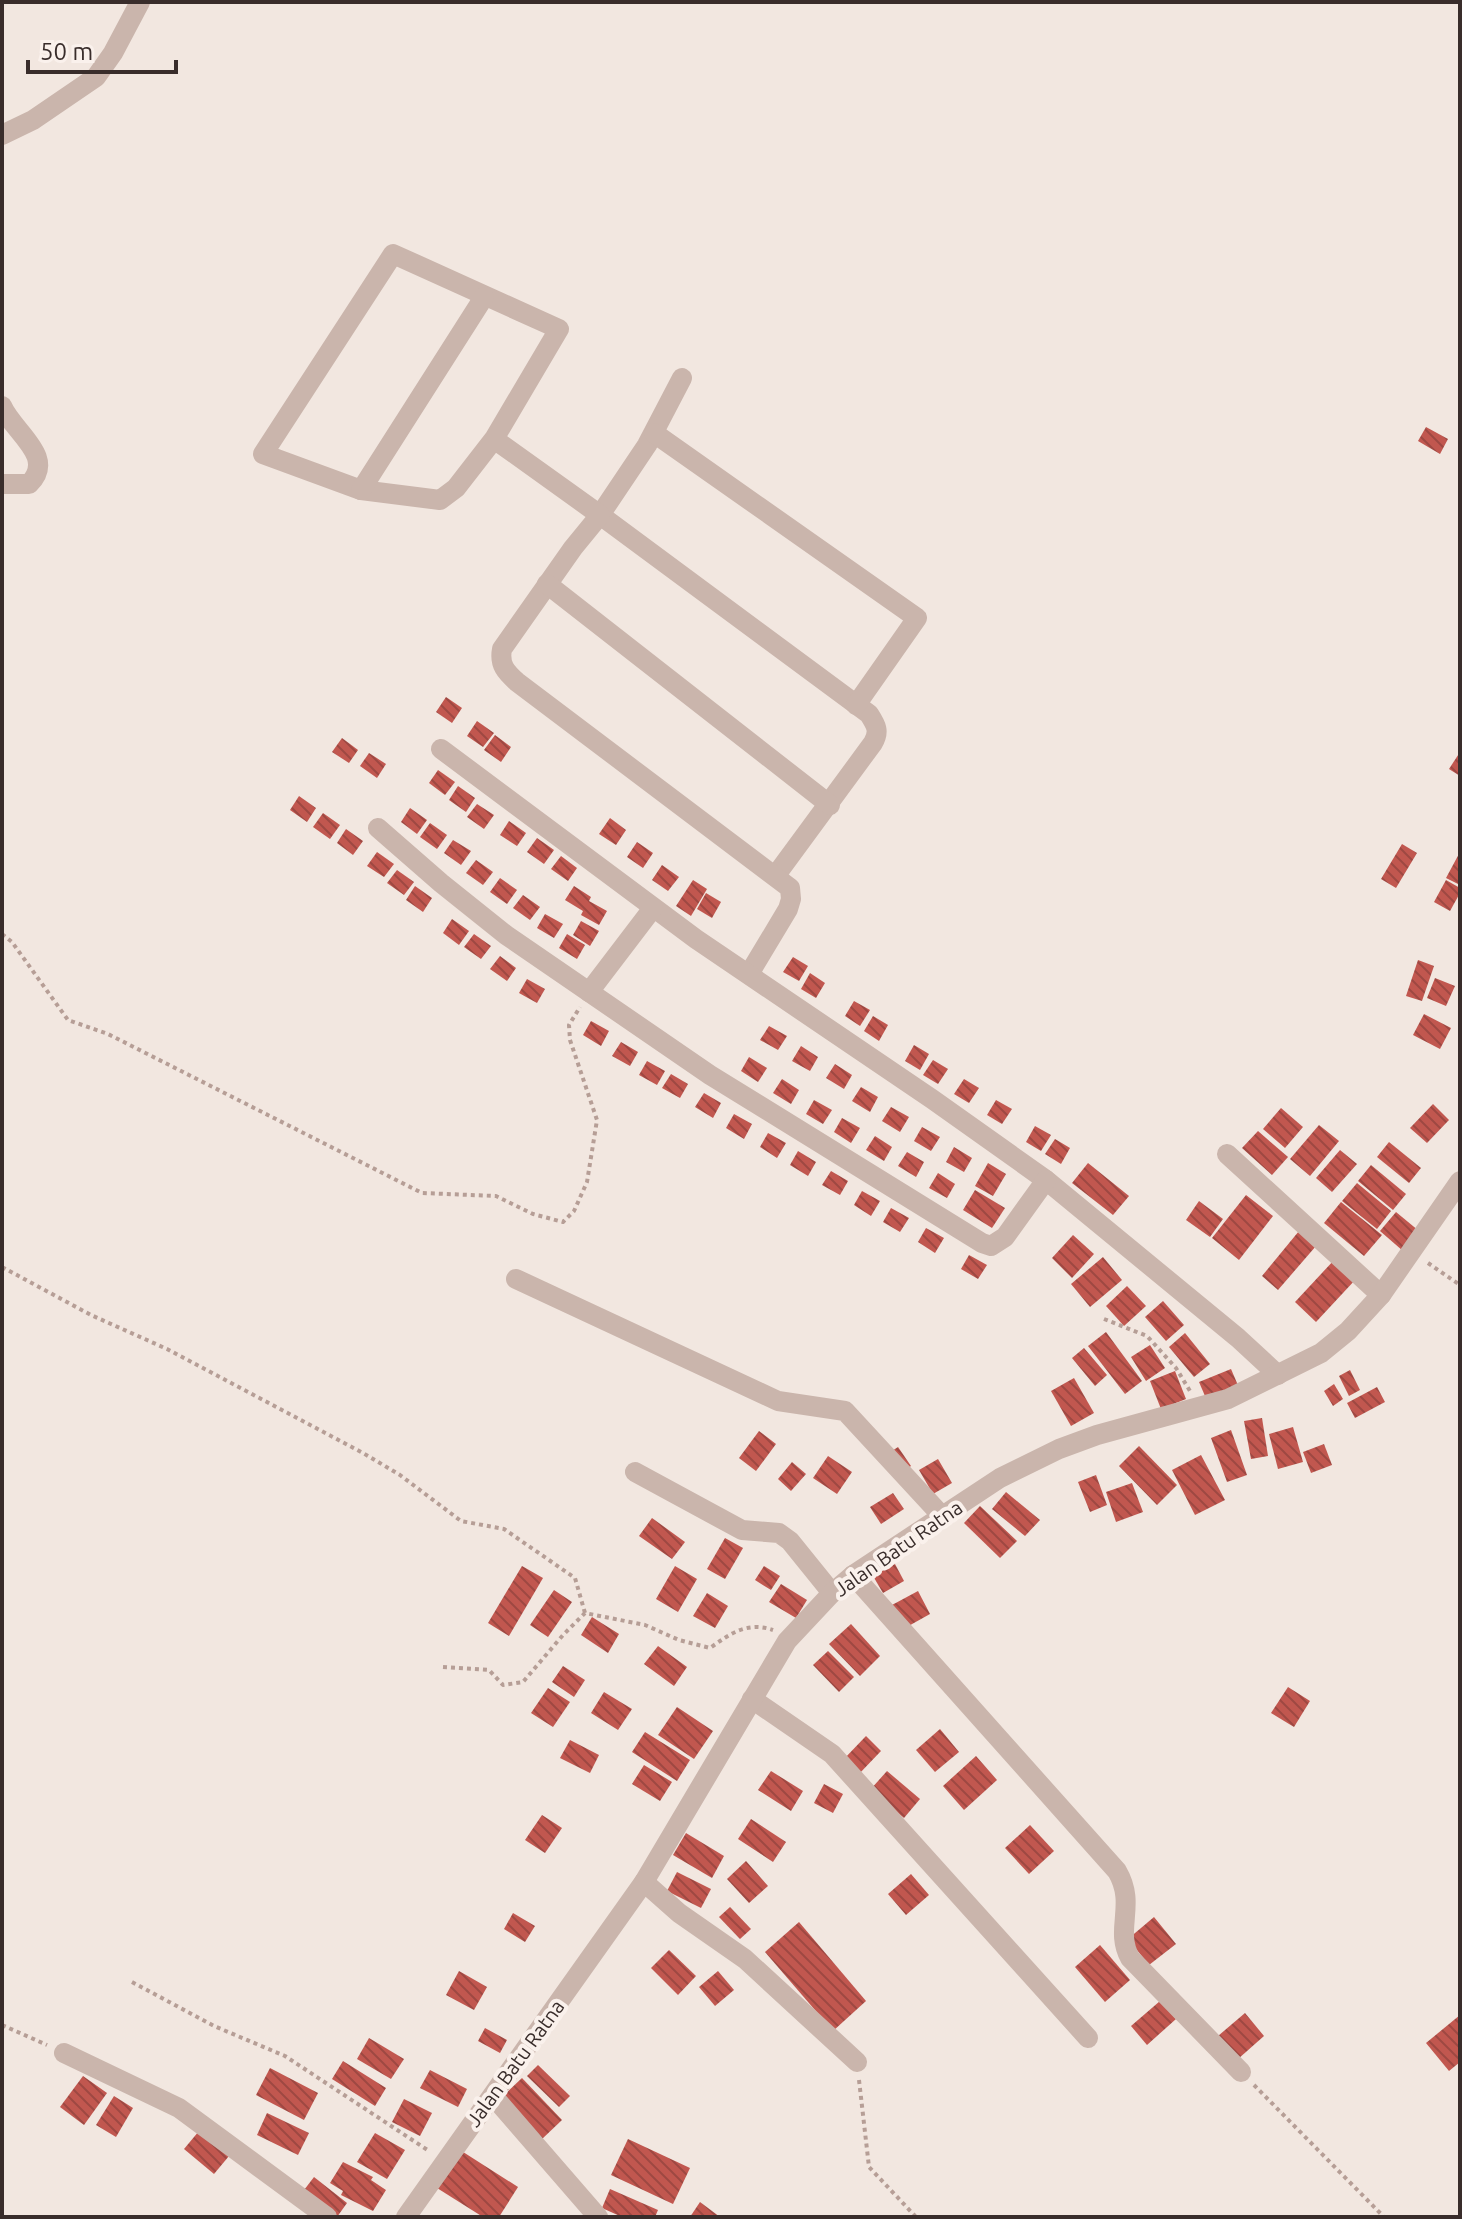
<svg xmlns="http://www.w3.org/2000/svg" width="1462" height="2219" font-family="Ubuntu,sans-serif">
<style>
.building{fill:url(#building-back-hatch)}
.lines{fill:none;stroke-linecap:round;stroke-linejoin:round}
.path{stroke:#b69e96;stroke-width:4;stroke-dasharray:4 4;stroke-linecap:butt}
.minor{stroke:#cab5ac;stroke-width:20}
.labels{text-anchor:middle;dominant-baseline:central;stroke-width:8;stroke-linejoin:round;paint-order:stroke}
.street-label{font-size:20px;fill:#392d2b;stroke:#faf1ec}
</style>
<defs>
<pattern id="building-back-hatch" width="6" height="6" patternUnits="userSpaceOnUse" patternTransform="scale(2)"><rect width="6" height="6" fill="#c1574f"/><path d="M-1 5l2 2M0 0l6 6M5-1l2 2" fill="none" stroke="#9e4842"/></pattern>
</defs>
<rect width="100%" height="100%" fill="#f2e7e0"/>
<g class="building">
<path d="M1426,427L1448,439L1440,454L1418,441Z"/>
<path d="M446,697L462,708L452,723L436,712Z"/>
<path d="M477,721L494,733L483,747L467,736Z"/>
<path d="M495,735L511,747L501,762L484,750Z"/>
<path d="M342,738L358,750L349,763L332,752Z"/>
<path d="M1460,752V776L1449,769Z"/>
<path d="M369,753L386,764L377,778L360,766Z"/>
<path d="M438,770L455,782L445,795L429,783Z"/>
<path d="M458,786L475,798L466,812L449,800Z"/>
<path d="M299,796L316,808L307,822L290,810Z"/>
<path d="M477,804L494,815L484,829L467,817Z"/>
<path d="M410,808L427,820L417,834L401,822Z"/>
<path d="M323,813L340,825L330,839L313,827Z"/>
<path d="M610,818L626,830L616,845L599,834Z"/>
<path d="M509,821L526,833L517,846L500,835Z"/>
<path d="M430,823L447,835L437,849L420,837Z"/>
<path d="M346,829L363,841L353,855L337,843Z"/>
<path d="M537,838L554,850L544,864L527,852Z"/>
<path d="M453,840L471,851L461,865L444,853Z"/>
<path d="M637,842L653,853L643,868L627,857Z"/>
<path d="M1402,844L1417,853L1396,888L1381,879Z"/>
<path d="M377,852L394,864L384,877L367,866Z"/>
<path d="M1460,852V885L1446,878Z"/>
<path d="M561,856L577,868L568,881L551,869Z"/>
<path d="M476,860L493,872L483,885L466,873Z"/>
<path d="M662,865L679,877L668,891L652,880Z"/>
<path d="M397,870L414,882L404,895L387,883Z"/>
<path d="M500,878L517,890L507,904L490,892Z"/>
<path d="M693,880L707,889L691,916L676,906Z"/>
<path d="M1446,880L1460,888V893L1450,911L1434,902Z"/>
<path d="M415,886L432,898L423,912L406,900Z"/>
<path d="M574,886L591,897L589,901L607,911L599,925L581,915L583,911L565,900Z"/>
<path d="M706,893L721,902L712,918L697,909Z"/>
<path d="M523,895L540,907L530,920L513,908Z"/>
<path d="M545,914L563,924L554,938L537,928Z"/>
<path d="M452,919L469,931L459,945L443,933Z"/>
<path d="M581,921L599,931L590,946L573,935Z"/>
<path d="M474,934L491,946L481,959L464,947Z"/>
<path d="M567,934L585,945L577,959L559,948Z"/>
<path d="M500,956L516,968L507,981L490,969Z"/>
<path d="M793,957L808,966L799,981L783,972Z"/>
<path d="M1418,960L1434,966L1422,1001L1406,996Z"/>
<path d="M810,973L825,983L816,998L801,989Z"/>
<path d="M1435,978L1455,986L1446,1006L1427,998Z"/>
<path d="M527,979L545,989L537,1003L519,993Z"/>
<path d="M854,1001L870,1010L860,1026L845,1016Z"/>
<path d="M1424,1014L1451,1028L1440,1049L1413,1035Z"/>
<path d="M873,1016L888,1025L879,1041L864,1031Z"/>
<path d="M591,1021L609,1031L601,1046L583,1035Z"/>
<path d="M769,1026L787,1036L778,1050L760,1040Z"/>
<path d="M621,1042L638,1052L630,1066L612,1056Z"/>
<path d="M914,1045L929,1054L920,1070L905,1061Z"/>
<path d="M801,1046L818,1057L810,1071L792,1061Z"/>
<path d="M749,1057L767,1068L758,1082L741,1071Z"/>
<path d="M933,1060L948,1069L938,1084L923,1075Z"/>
<path d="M647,1061L665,1071L657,1085L639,1075Z"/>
<path d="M835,1064L852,1075L844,1089L826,1078Z"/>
<path d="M671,1074L688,1084L680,1098L662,1088Z"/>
<path d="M782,1079L799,1090L791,1104L773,1093Z"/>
<path d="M964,1079L979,1088L969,1103L954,1094Z"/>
<path d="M861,1087L878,1097L870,1112L852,1101Z"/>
<path d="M704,1093L721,1103L713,1118L695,1107Z"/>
<path d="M814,1100L832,1110L823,1124L806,1114Z"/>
<path d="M996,1100L1012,1109L1002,1124L987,1115Z"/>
<path d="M1433,1104L1449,1120L1427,1143L1410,1128Z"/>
<path d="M891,1107L909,1117L900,1132L882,1121Z"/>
<path d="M1281,1108L1303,1127L1285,1148L1263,1129Z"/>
<path d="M734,1114L752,1124L744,1139L726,1128Z"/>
<path d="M842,1118L860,1128L851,1143L834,1132Z"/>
<path d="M1319,1125L1339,1141L1310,1176L1290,1159Z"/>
<path d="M1035,1126L1051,1135L1041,1151L1026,1142Z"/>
<path d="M922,1127L940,1137L931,1151L914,1141Z"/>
<path d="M1258,1131L1288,1157L1272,1175L1242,1148Z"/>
<path d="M768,1133L786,1143L777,1158L760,1147Z"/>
<path d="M875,1136L892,1147L884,1161L866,1150Z"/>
<path d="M1055,1139L1070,1148L1061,1164L1045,1154Z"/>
<path d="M1389,1142L1421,1168L1409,1183L1377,1157Z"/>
<path d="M954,1147L972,1158L964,1172L946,1162Z"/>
<path d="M1340,1150L1357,1164L1332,1192L1316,1178Z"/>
<path d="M798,1151L816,1162L808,1176L790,1165Z"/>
<path d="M907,1152L924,1162L916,1177L898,1166Z"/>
<path d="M988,1163L1006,1174L993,1196L975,1186Z"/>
<path d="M1088,1163L1129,1196L1113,1215L1072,1183Z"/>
<path d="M1371,1165L1406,1194L1393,1210L1358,1181Z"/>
<path d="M831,1171L848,1181L840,1195L822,1185Z"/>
<path d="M938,1173L955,1184L947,1198L929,1188Z"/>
<path d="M1357,1183L1391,1211L1377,1229L1342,1201Z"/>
<path d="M975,1190L1005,1208L992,1228L963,1210Z"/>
<path d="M862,1191L880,1201L871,1216L854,1205Z"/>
<path d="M1246,1195L1273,1216L1239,1260L1212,1238Z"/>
<path d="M1199,1201L1223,1219L1210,1237L1186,1220Z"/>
<path d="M1341,1202L1382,1235L1364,1256L1324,1223Z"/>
<path d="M891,1208L909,1218L900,1232L883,1222Z"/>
<path d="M1396,1212L1419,1231L1403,1251L1380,1231Z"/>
<path d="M926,1228L944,1238L935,1253L918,1242Z"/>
<path d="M1299,1231L1316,1246L1278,1290L1262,1276Z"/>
<path d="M1073,1235L1094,1254L1072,1278L1052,1258Z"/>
<path d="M969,1255L987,1265L978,1279L961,1269Z"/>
<path d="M1103,1257L1122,1280L1090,1307L1071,1284Z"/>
<path d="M1335,1259L1356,1279L1316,1322L1295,1302Z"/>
<path d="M1127,1286L1146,1306L1124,1326L1106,1306Z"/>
<path d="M1163,1301L1184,1325L1166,1341L1145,1317Z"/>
<path d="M1106,1332L1142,1381L1125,1394L1088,1346Z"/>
<path d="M1185,1333L1210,1364L1194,1377L1169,1347Z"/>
<path d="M1150,1345L1165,1368L1146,1381L1131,1357Z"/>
<path d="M1084,1348L1107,1375L1095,1386L1072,1358Z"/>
<path d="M1231,1369L1240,1390L1208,1403L1199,1382Z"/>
<path d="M1350,1370L1360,1390L1349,1396L1339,1376Z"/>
<path d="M1175,1371L1186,1399L1161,1409L1150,1381Z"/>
<path d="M1074,1378L1094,1413L1071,1426L1051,1391Z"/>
<path d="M1334,1384L1343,1399L1333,1406L1324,1391Z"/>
<path d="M1377,1387L1385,1402L1355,1418L1347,1403Z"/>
<path d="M1262,1418L1268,1456L1251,1459L1244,1421Z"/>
<path d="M1293,1427L1303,1462L1278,1469L1269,1434Z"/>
<path d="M1231,1430L1247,1475L1227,1482L1211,1438Z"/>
<path d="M759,1431L776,1444L756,1471L739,1458Z"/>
<path d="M1324,1444L1332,1465L1311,1473L1303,1452Z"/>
<path d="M1139,1446L1177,1485L1157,1505L1119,1466Z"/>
<path d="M898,1447L911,1466L896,1476L883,1457Z"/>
<path d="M1201,1455L1225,1500L1195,1515L1172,1470Z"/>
<path d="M828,1456L852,1472L837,1494L813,1478Z"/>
<path d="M938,1459L952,1483L933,1494L919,1470Z"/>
<path d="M792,1462L806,1474L791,1491L778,1479Z"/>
<path d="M1096,1475L1107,1505L1090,1512L1078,1482Z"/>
<path d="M1132,1483L1143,1512L1116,1522L1106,1492Z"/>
<path d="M1006,1492L1040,1520L1025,1536L992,1509Z"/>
<path d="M893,1493L904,1509L881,1524L870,1507Z"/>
<path d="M980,1506L1017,1541L1000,1558L964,1523Z"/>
<path d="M652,1518L685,1542L672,1559L639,1536Z"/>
<path d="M725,1538L743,1548L725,1579L707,1569Z"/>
<path d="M895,1564L904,1581L883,1593L873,1576Z"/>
<path d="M522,1566L543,1578L509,1636L488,1623Z"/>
<path d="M675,1566L697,1579L678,1612L656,1599Z"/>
<path d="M764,1566L780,1576L771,1590L755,1580Z"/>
<path d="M781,1584L807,1600L796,1618L769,1602Z"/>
<path d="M554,1590L572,1602L548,1637L530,1625Z"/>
<path d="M918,1591L930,1614L905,1628L892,1605Z"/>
<path d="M707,1593L728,1606L715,1628L693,1616Z"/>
<path d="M592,1617L619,1634L608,1653L581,1635Z"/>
<path d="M851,1624L880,1656L860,1676L829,1644Z"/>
<path d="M658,1646L687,1667L674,1686L644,1664Z"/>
<path d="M828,1651L854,1677L839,1692L813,1665Z"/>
<path d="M563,1666L585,1680L574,1697L552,1682Z"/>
<path d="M1288,1687L1310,1701L1294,1727L1271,1713Z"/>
<path d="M548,1688L570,1702L553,1727L531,1713Z"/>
<path d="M604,1692L632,1709L618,1730L591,1713Z"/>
<path d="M677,1707L713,1731L694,1759L658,1735Z"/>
<path d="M940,1729L959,1752L935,1772L916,1750Z"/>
<path d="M645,1732L690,1760L677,1781L632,1752Z"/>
<path d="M866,1736L881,1751L858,1775L843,1760Z"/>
<path d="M570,1740L599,1755L590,1773L560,1758Z"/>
<path d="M976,1756L997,1780L964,1810L943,1786Z"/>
<path d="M644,1765L672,1782L660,1801L632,1784Z"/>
<path d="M771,1771L803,1791L791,1811L758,1790Z"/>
<path d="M887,1771L920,1799L904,1818L870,1790Z"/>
<path d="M824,1784L843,1794L833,1813L814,1803Z"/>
<path d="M542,1815L562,1828L545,1853L525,1840Z"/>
<path d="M751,1819L786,1842L773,1862L738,1839Z"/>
<path d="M1030,1825L1054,1851L1029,1874L1005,1848Z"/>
<path d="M686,1833L724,1856L712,1878L673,1855Z"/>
<path d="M746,1861L768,1886L749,1903L727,1879Z"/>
<path d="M677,1872L711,1889L701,1908L667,1891Z"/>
<path d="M911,1874L929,1895L906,1915L888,1894Z"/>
<path d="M730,1907L751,1929L740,1939L719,1917Z"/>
<path d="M513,1913L535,1926L525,1942L504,1929Z"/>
<path d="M1154,1917L1176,1944L1149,1965L1128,1939Z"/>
<path d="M799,1922L866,2001L833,2031L765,1952Z"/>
<path d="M1100,1945L1130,1980L1105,2002L1075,1967Z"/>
<path d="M669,1950L696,1976L678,1995L651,1968Z"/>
<path d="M459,1971L487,1987L474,2010L446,1995Z"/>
<path d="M718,1971L734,1990L715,2006L699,1987Z"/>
<path d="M1160,2001L1176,2019L1147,2045L1131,2026Z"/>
<path d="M1245,2013L1264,2036L1238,2059L1218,2036Z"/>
<path d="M1460,2015V2062L1449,2071L1426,2043Z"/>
<path d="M485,2028L507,2040L500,2053L478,2041Z"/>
<path d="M369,2038L404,2059L391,2079L357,2059Z"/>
<path d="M343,2061L386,2088L375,2106L332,2079Z"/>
<path d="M538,2065L570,2096L559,2107L527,2076Z"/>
<path d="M270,2068L318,2093L304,2120L256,2095Z"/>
<path d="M430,2070L467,2089L458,2107L420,2088Z"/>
<path d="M83,2076L107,2093L84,2125L60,2107Z"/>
<path d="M522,2078L562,2120L541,2140L501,2098Z"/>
<path d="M114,2096L133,2108L116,2137L96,2125Z"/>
<path d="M404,2099L432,2113L420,2136L392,2122Z"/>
<path d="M267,2113L309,2133L298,2155L257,2135Z"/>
<path d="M199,2131L229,2156L214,2174L184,2149Z"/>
<path d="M375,2133L405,2150L387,2179L357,2162Z"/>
<path d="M628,2139L690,2168L673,2204L611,2175Z"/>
<path d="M460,2150L518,2187L499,2217H483L437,2188Z"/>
<path d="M343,2162L373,2177L371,2180L386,2190L373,2211L341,2195L343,2191L330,2183Z"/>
<path d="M314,2177L347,2203L337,2217H331L301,2194Z"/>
<path d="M610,2189L658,2210L655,2217H622L602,2208Z"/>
<path d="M700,2202L720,2217H690Z"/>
</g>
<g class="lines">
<g class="path">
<path d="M2,934L12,942L68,1020L108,1034L422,1193L496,1196L533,1214L563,1222L574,1211L587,1182L597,1120L570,1040L569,1025L580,1007"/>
<path d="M1428,1263L1460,1285"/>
<path d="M2,1267L91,1315L167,1349L363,1453L400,1475L461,1521L504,1529L575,1578L585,1613"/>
<path d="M1104,1319L1147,1336L1176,1368L1190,1391"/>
<path d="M443,1667L489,1670L503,1685L523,1682L563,1635L585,1613L645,1625L679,1640L710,1648C730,1634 747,1621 773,1630"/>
<path d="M132,1982L214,2026L285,2056L429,2151"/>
<path d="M2,2025L47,2045"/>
<path d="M859,2080L869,2167L916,2217"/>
<path d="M1254,2085L1384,2217"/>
</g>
<g class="minor">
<path d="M2,135L33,120L96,77L113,53L140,2"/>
<path d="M682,378L647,445L600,515L869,714C876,725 880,731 873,743L776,875"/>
<path d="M2,406C13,432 57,457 29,484H2"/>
<path d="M654,433L917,618L856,705"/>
<path d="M494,439L559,329L393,254L263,454L361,490L440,500L456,488L494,439L600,515L573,548L502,649C499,665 506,672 517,682L790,888L791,899L788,909L749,974"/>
<path d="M361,490L484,297"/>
<path d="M547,584L830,805"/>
<path d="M441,749L696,939L932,1099L1046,1180L1238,1338L1278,1375"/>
<path d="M378,828L441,883L506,935L710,1075L982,1243L991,1246L1005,1237L1046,1180"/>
<path d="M589,992L653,908"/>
<path d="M1227,1154L1381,1295"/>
<path d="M516,1279L778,1401L845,1411L942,1516"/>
<path d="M635,1472L742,1530L779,1533L790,1541L832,1593"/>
<path d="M853,1575L1117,1871C1137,1905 1114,1929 1130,1958L1241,2072"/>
<path d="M752,1699L832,1754L1088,2038"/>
<path d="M644,1882L679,1913L745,1959L857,2062"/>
<path d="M64,2053L179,2108L327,2217"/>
<path d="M493,2096L598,2217"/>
<path d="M406,2217L644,1882L787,1641L832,1593L853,1575L1000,1478L1059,1449L1097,1435L1228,1399L1321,1353L1348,1331L1381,1295L1460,1181"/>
</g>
</g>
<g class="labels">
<g class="street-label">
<text transform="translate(898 1548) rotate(-35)">Jalan Batu Ratna</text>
<text transform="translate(515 2063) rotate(-54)">Jalan Batu Ratna</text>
</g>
</g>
<rect width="1462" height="2219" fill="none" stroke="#392d2b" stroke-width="8"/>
<path d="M28 60v12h148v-12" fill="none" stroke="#392d2b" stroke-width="4"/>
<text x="40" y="60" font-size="24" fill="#392d2b" stroke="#faf1ec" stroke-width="6" paint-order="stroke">50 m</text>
</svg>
